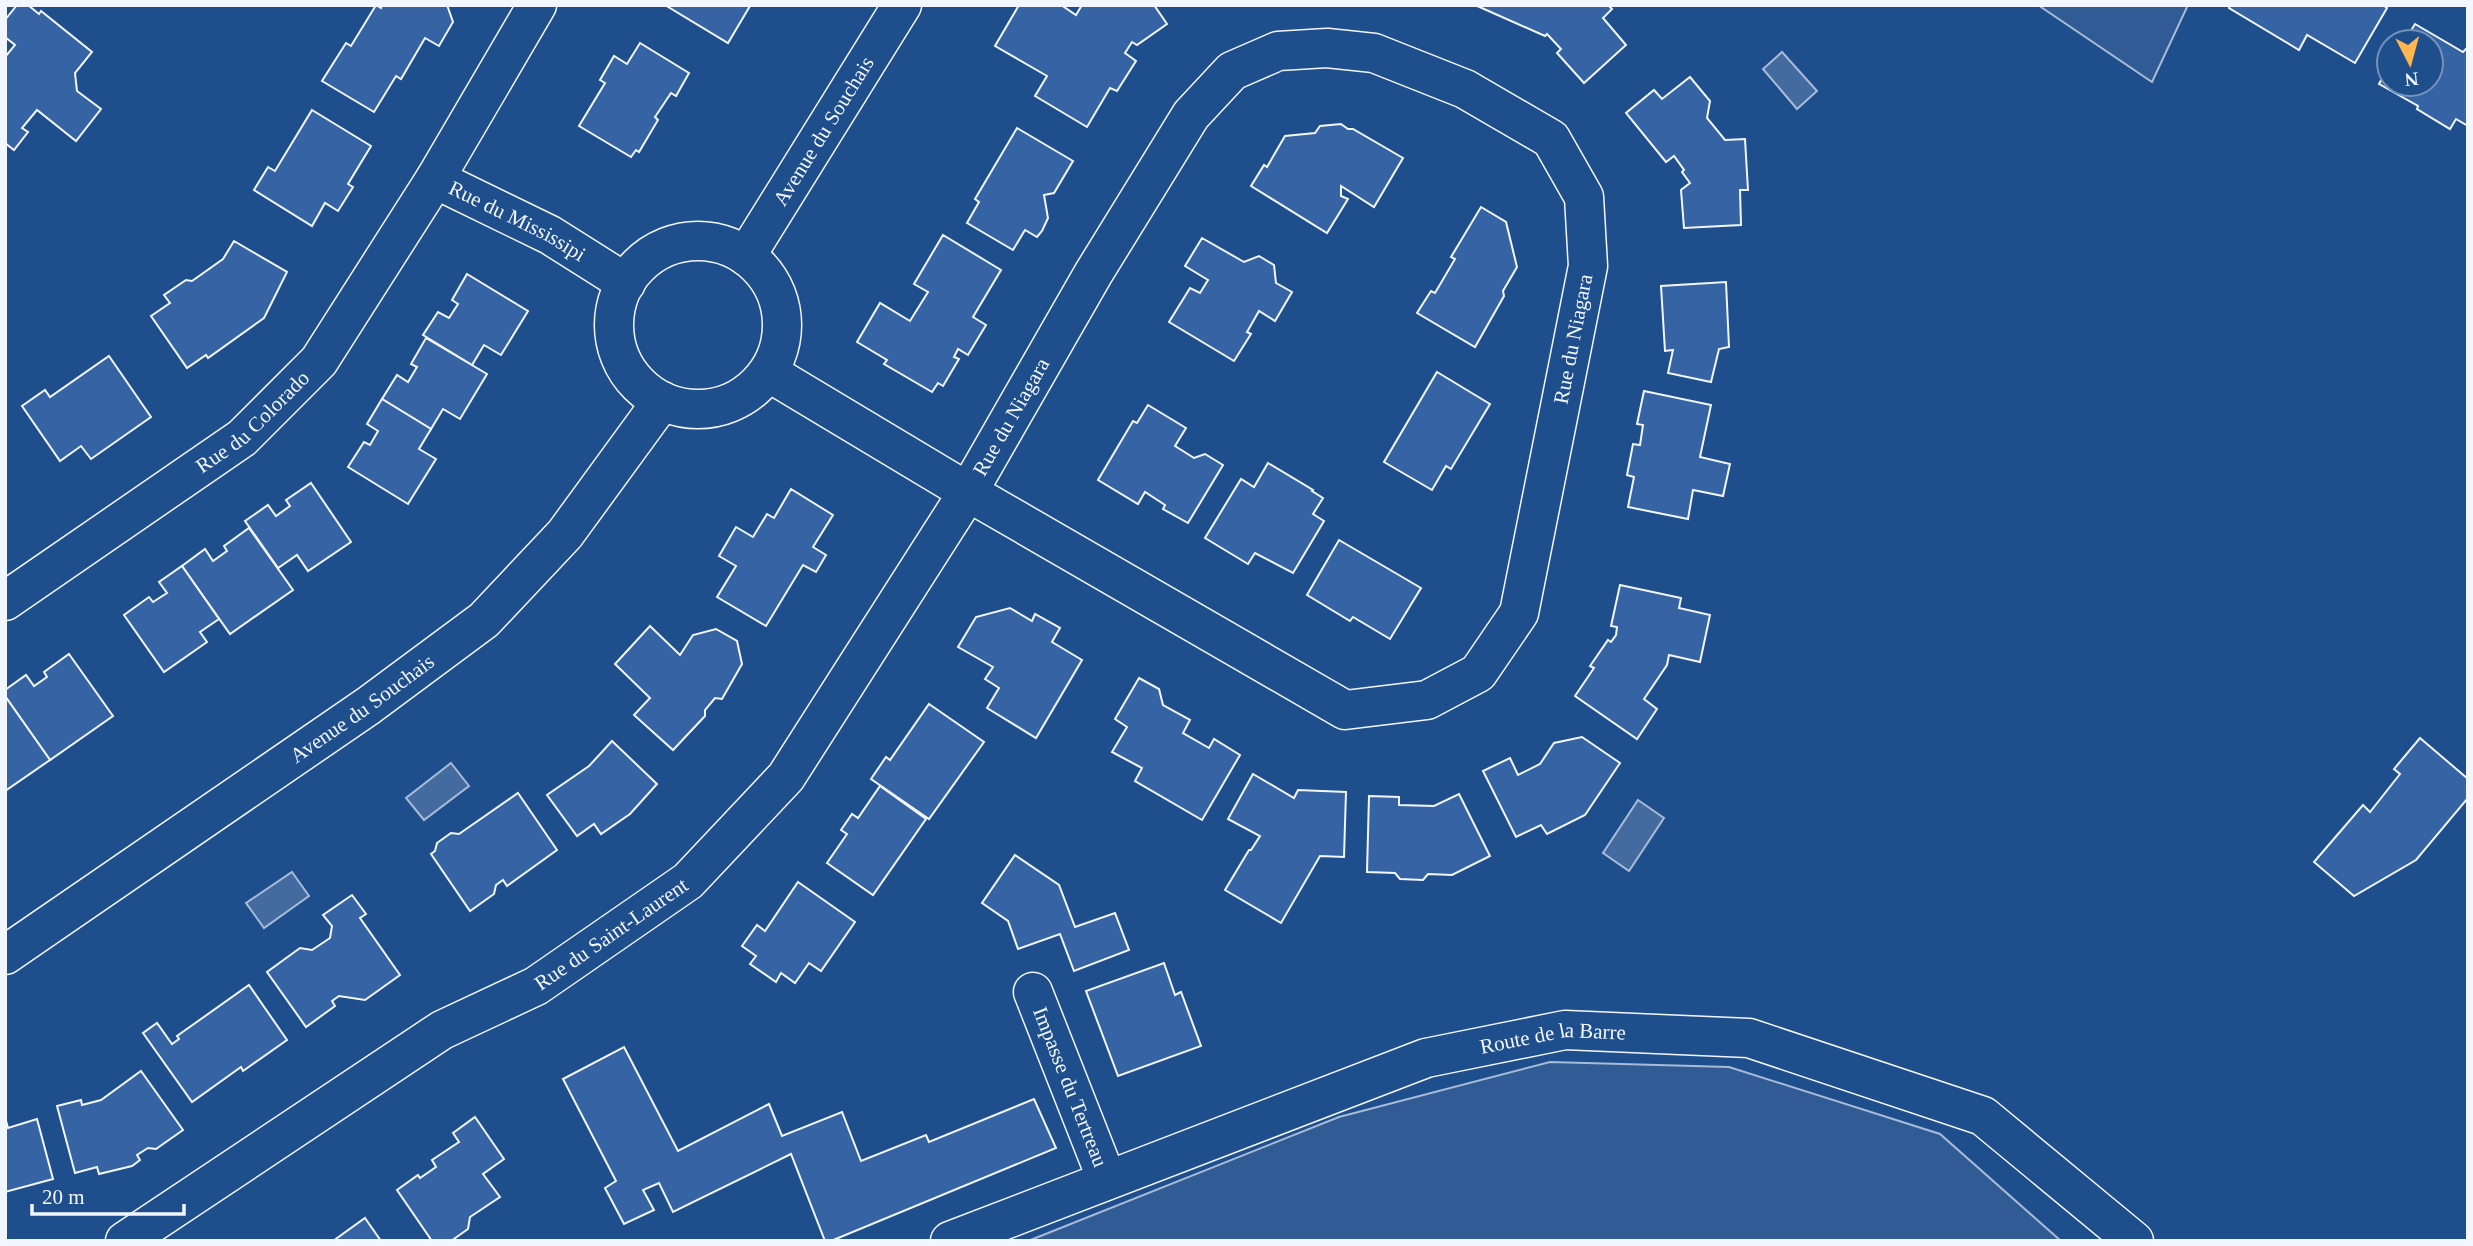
<svg xmlns="http://www.w3.org/2000/svg" width="2473" height="1246" font-family="'Times New Roman',serif">
<style>
.built{fill:#305b95;stroke:#a8bbd7;stroke-width:2}
.water{fill:#446ba0;stroke:#a8bbd7;stroke-width:2}
.building{fill:#3563a3;stroke:#f2f6ff;stroke-width:2}
.lines{fill:none;stroke-linecap:round;stroke-linejoin:round}
.minor-casing{stroke:#f2f6ff;stroke-width:41}
.minor{stroke:#1f4e8c;stroke-width:38}
.labels{text-anchor:middle;dominant-baseline:central;stroke-width:5;stroke-linejoin:round;paint-order:stroke}
.street-label{font-size:21px;fill:#f2f6ff;stroke:#1f4e8c}
</style>
<rect width="100%" height="100%" fill="#1f4e8c"/>
<g class="built">
<path d="M2038,5H2188L2152,82Z"/>
<path d="M1550,1062L1729,1067L1940,1134L2061,1241H1028L1339,1117Z"/>
</g>
<g class="water">
<path d="M1782,52L1817,91L1797,109L1763,69Z"/>
<path d="M451,763L469,786L424,820L406,798Z"/>
<path d="M1638,800L1664,818L1629,871L1603,853Z"/>
<path d="M292,872L309,896L264,928L246,903Z"/>
</g>
<g class="building">
<path d="M17,5H28L39,14L41,11L92,52L75,73L77,91L101,109L76,141L37,110L22,128L28,132L14,150L5,143V57L15,45L5,37V20Z"/>
<path d="M376,5L381,8L382,5H447L453,22L439,46L425,38L401,79L396,76L374,112L322,81L346,43L351,46Z"/>
<path d="M665,5H750V6L728,43Z"/>
<path d="M1019,5H1061L1076,15L1082,5H1154L1167,24L1137,45L1132,42L1125,53L1136,61L1117,91L1110,88L1087,127L1035,96L1047,76L995,46Z"/>
<path d="M1475,5H1608L1612,9L1603,18L1626,45L1584,83L1557,53L1561,49L1547,34L1545,36Z"/>
<path d="M2230,5H2383L2387,8L2355,63L2307,35L2299,50L2229,8Z"/>
<path d="M2415,24L2463,52L2468,47V126L2456,119L2450,129L2417,109L2418,106L2379,84L2389,67V84H2431V42H2404Z"/>
<path d="M640,43L689,73L676,96L671,93L655,117L658,120L639,152L636,150L631,157L579,126L605,83L600,80L614,56L627,64Z"/>
<path d="M1690,77L1710,101L1707,118L1725,140L1745,139L1748,190H1740L1741,225L1684,228L1681,190L1690,183L1682,172L1684,170L1674,156L1666,162L1626,113L1654,90L1662,99Z"/>
<path d="M312,110L371,146L348,184L353,187L338,211L325,203L312,226L254,190L268,167L275,171Z"/>
<path d="M1341,124L1348,129H1353L1403,158L1374,207L1341,186V196L1348,199L1327,233L1251,186L1264,165L1267,167L1285,136L1315,133L1320,126Z"/>
<path d="M1017,128L1073,161L1054,193L1044,195L1048,218L1042,231L1037,237L1025,230L1013,250L967,223L979,202L975,199Z"/>
<path d="M1481,207L1506,222L1517,267L1503,291L1504,296L1475,347L1417,313L1431,291L1435,293L1455,259L1451,257Z"/>
<path d="M943,235L1001,270L973,317L986,325L968,355L958,349L954,357L959,359L943,386L938,383L932,392L884,364L887,360L857,342L880,303L910,321L928,292L914,284Z"/>
<path d="M1202,238L1244,262L1259,256L1274,265L1276,283L1292,292L1275,321L1259,311L1247,332L1251,334L1234,361L1169,322L1190,288L1200,293L1208,280L1185,266Z"/>
<path d="M234,241L287,272L264,318L208,358L206,355L187,368L151,316L170,303L164,295L186,280L192,281L223,259Z"/>
<path d="M467,274L528,311L501,355L484,345L472,365L423,335L438,312L449,318L458,304L452,300Z"/>
<path d="M1726,282L1729,347L1719,349L1711,382L1668,373L1673,350L1665,351L1661,286Z"/>
<path d="M426,338L487,374L460,419L443,409L431,429L382,399L397,375L408,382L417,367L411,364Z"/>
<path d="M109,356L151,417L91,459L81,446L60,461L22,406L45,390L50,397Z"/>
<path d="M1437,372L1490,404L1451,469L1446,466L1432,490L1384,462Z"/>
<path d="M1644,391L1711,405L1700,457L1730,464L1723,496L1693,490L1688,519L1628,507L1634,477L1627,475L1633,444L1640,445L1643,425L1637,424Z"/>
<path d="M382,399L431,429L419,449L436,459L408,504L348,467L364,442L370,445L378,431L367,424Z"/>
<path d="M1148,405L1186,428L1175,446L1194,458L1205,454L1223,465L1188,523L1163,509L1165,505L1145,492L1138,504L1098,480L1133,421L1137,423Z"/>
<path d="M1268,463L1313,490L1312,491L1323,498L1313,514L1324,521L1293,573L1255,553L1248,564L1205,538L1241,479L1254,487Z"/>
<path d="M311,483L351,542L308,571L297,555L278,568L245,521L268,505L276,516L290,506L286,500Z"/>
<path d="M791,489L833,515L813,547L826,555L816,572L803,565L766,626L717,597L736,566L719,556L736,527L753,537L767,514L774,518Z"/>
<path d="M249,528L293,590L230,634L182,566L205,549L213,561L227,551L224,546Z"/>
<path d="M1339,540L1421,588L1390,639L1353,617L1350,621L1307,595Z"/>
<path d="M182,566L219,619L200,632L207,642L164,672L124,615L149,597L153,602L167,593L159,582Z"/>
<path d="M1620,585L1681,598L1679,608L1710,615L1700,662L1669,655L1667,665L1644,699L1657,709L1637,739L1575,696L1594,668L1590,666L1608,640L1611,642L1616,635L1617,627L1611,626Z"/>
<path d="M1010,608L1032,621L1035,614L1060,628L1052,642L1082,660L1036,738L987,708L999,688L985,679L993,667L958,647L976,617Z"/>
<path d="M650,626L680,655L693,635L716,629L737,641L742,664L722,699L715,698L705,710V716L673,750L634,715L650,698L615,664Z"/>
<path d="M69,654L113,716L50,760L5,696V690L26,675L34,686L47,677L44,672Z"/>
<path d="M1139,678L1159,689L1163,705L1190,720L1183,733L1209,748L1214,739L1240,755L1202,820L1135,781L1142,768L1112,752L1127,727L1115,719Z"/>
<path d="M5,696L50,760L5,791Z"/>
<path d="M929,704L984,742L929,819L871,779L886,757L890,760Z"/>
<path d="M1582,737L1620,763L1585,815L1547,834L1541,825L1516,837L1483,771L1510,758L1518,775L1540,764L1554,743Z"/>
<path d="M2420,738L2468,779V798L2416,860L2354,896L2314,862L2363,805L2370,812L2400,774L2394,769Z"/>
<path d="M612,741L657,784L630,814L601,834L594,824L577,836L547,795L589,766Z"/>
<path d="M1253,774L1294,798L1298,790L1346,792L1344,857L1320,856L1281,923L1225,890L1249,850H1251L1260,836L1228,819Z"/>
<path d="M880,786L926,819L873,895L827,863L847,834L841,830L852,814L858,818Z"/>
<path d="M518,793L557,850L507,886L503,880L496,885L494,894L470,911L431,854L435,851L437,843L451,833L459,834Z"/>
<path d="M1459,794L1490,856L1452,875L1428,874L1423,880L1400,879L1395,873L1367,872L1369,796L1399,797V805L1434,806Z"/>
<path d="M1015,855L1059,885L1075,927L1115,913L1129,950L1074,971L1060,934L1018,949L1008,921L982,903Z"/>
<path d="M798,882L855,922L821,971L809,963L795,983L781,973L776,982L750,964L756,956L742,946L757,925L765,931Z"/>
<path d="M352,895L366,914L360,918L400,975L365,1000L339,996L332,1001L335,1006L306,1027L267,972L300,948L312,950L330,938L332,926L323,915Z"/>
<path d="M1164,963L1175,995L1181,992L1201,1046L1118,1076L1086,991Z"/>
<path d="M249,985L287,1040L243,1071L241,1067L192,1102L143,1033L157,1023L172,1044L179,1039L177,1036Z"/>
<path d="M624,1047L678,1151L769,1104L782,1136L842,1112L861,1161L926,1135L929,1142L1034,1099L1056,1148L831,1241H825L791,1154L673,1212L659,1183L643,1190L654,1210L624,1224L605,1188L616,1181L563,1079Z"/>
<path d="M141,1071L183,1130L156,1149L148,1148L137,1155L140,1160L132,1166L99,1174L97,1167L75,1173L57,1106L81,1100L82,1105L101,1100Z"/>
<path d="M5,1117L8,1128L37,1119L53,1179L5,1192Z"/>
<path d="M475,1117L504,1159L483,1174L500,1197L470,1217L468,1229L451,1241H432L397,1190L418,1175L420,1178L436,1167L432,1160L459,1142L453,1133Z"/>
<path d="M365,1218L381,1241H333Z"/>
</g>
<g class="lines">
<g class="minor-casing">
<g id="minor">
<path id="s1" d="M537,5L435,179L550,235L626,283"/>
<circle cx="698" cy="325" r="84"/>
<path id="s2" d="M746,256L902,5"/>
<path id="s3" d="M5,601L242,438L319,361L435,179"/>
<path id="s4" d="M5,955L368,706L484,620L565,534L662,401"/>
<path id="s5" d="M1033,992L1107,1180"/>
<path id="s6" d="M125,1241L442,1030L536,986L688,881L786,777L968,492L1093,274L1191,115L1232,71L1278,51L1327,48L1374,53L1465,89L1551,139L1584,197L1588,266L1519,613L1478,673L1427,700L1345,710L968,492L768,372"/>
<path id="s7" d="M950,1241L1426,1058L1565,1030L1749,1038L1983,1116L2134,1241"/>
</g>
</g>
<use href="#minor" class="minor"/>
</g>
<g class="labels">
<g class="street-label">
<text stroke="none"><textPath href="#s2" startOffset="147">Avenue du Souchais</textPath></text>
<text stroke="none"><textPath href="#s1" startOffset="294">Rue du Mississipi</textPath></text>
<text transform="translate(1573 339) rotate(-79)">Rue du Niagara</text>
<text stroke="none"><textPath href="#s6" startOffset="1237">Rue du Niagara</textPath></text>
<text stroke="none"><textPath href="#s3" startOffset="306">Rue du Colorado</textPath></text>
<text stroke="none"><textPath href="#s4" startOffset="434">Avenue du Souchais</textPath></text>
<text stroke="none"><textPath href="#s6" startOffset="576">Rue du Saint-Laurent</textPath></text>
<text stroke="none"><textPath href="#s7" startOffset="639">Route de la Barre</textPath></text>
<text stroke="none"><textPath href="#s5" startOffset="102">Impasse du Tertreau</textPath></text>
</g>
</g>
<rect width="2473" height="1246" fill="none" stroke="#f2f6ff" stroke-width="14"/>
<g transform="translate(2410 63) rotate(174)"><circle r="33" fill="#1f4e8c" stroke="#7391ba" stroke-width="2"/>
<path d="M0-5L12 26L0 18L-12 26Z" fill="#ffb74d"/>
<text y="-10" font-size="19" font-weight="bold" text-anchor="middle" fill="#f2f6ff">N</text>
</g>
<path d="M32 1204v10h152v-10" fill="none" stroke="#f2f6ff" stroke-width="3.5"/>
<text x="42" y="1204" font-size="21" fill="#f2f6ff" stroke="#1f4e8c" stroke-width="5" paint-order="stroke">20 m</text>
</svg>
